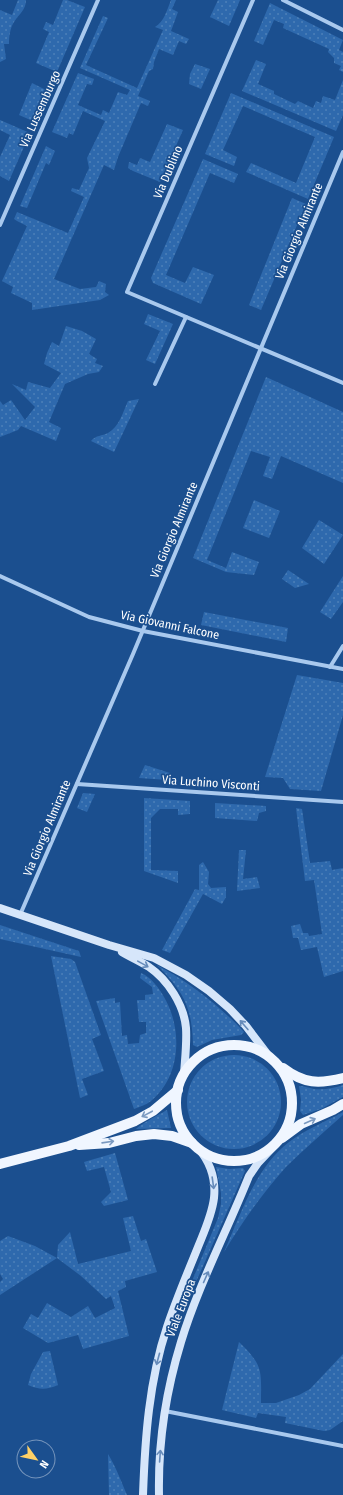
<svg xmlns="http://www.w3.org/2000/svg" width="343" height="1495" font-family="'Fira Sans Condensed',sans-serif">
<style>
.grass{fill:url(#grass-dots)}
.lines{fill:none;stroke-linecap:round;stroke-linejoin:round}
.minor{stroke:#a9c9ee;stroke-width:4}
.secondary{stroke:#d6e6fa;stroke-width:8}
.primary{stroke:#f0f6ff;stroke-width:10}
.oneway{stroke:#668bba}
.oneway2{stroke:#7b9ac1}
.labels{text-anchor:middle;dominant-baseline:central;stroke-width:3.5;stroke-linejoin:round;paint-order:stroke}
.street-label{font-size:12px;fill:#fff;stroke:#1b4f8f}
</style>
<defs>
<pattern id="grass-dots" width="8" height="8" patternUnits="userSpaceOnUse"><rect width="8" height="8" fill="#2e69ad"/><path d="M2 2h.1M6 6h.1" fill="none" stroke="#4d80b9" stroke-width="1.8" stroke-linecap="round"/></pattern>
</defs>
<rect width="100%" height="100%" fill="#1b4f8f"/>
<g class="grass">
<path d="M18,0H26C26,10 19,14 14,22C10,28 9,37 9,44H4L6,59L0,62V10L12,15Z"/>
<path d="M63,0H67L85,7L57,72L36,63L49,32L43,29L46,22L53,25Z"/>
<path d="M171,0H176L172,9L178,12L171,31L189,39L186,44L179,41L173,55L159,49L154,62L153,69L149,71L138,96L150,101L148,106L141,103L118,157L114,170L104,165L54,279L80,289L96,287L99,281L106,284L105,292L109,295L100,300L32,310V303L11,293L13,287L2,281L27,226L17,221L14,219L17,212L68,233L84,197L71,191L72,188L79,190L89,168L87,158L105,121L83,111L73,135L69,133L67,138L52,132L78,73L94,79L92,85L87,84L78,105L101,115L103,110L109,113L118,92L127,95L130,90L80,68L103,16L108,18L86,65L137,88L163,30L155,27C164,22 167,10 171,0Z"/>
<path d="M218,0H240L229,26L210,17Z"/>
<path d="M270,3L343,40L339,50L343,52V72L339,70L341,66L334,63V58L328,52L329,49L283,28L284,24L274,20L263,45L254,41Z"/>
<path d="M256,60L266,64L258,84L274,91V94L295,104L298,101L313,108L316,101L321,103L323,96L335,100L343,80V115L336,131L242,91Z"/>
<path d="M195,64L210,69L201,89L189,84L190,74Z"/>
<path d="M32,83L48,91L35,122L19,115Z"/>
<path d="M231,93L334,137L308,199L246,172L251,163L296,183L315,137L243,106L223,150L237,157L234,166L205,154Z"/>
<path d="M0,120L30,133L9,181L0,176V157L10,135L0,130Z"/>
<path d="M167,124L183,130L160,182L133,171L128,168L129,162L137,165L140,158L150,162Z"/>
<path d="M46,146L55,151L49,165L46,163L27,208L20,206Z"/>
<path d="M203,159L238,174L234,183L210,173L166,275L185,283L193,267L214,275L201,304L153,283L151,278Z"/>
<path d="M292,198L306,204L261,310L249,305Z"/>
<path d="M148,314L173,324L155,364L146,360L160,331L144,324Z"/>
<path d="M66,326L82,331L96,339L89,354L97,359L95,363L103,366L99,372L88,374L65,384L49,422L61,428L56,441L21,426L18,430L0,437V401L3,405L11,400L25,420L35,407L12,384L26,390L28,382L50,388L61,373L44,364L47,353L52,342L59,346Z"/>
<path d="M266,377L343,412V483L281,456L272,479L263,476L270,457L251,451L207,560L226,568L232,552L259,562L254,575L226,572L193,558Z"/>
<path d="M139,399L114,452L91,441C96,435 102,436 108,433C119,427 123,412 128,401Z"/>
<path d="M254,500L280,511L269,538L243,528Z"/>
<path d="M319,520L343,535L324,564L302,548Z"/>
<path d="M288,570L309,584L295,588L282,579Z"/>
<path d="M343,576V602L331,619L320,612Z"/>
<path d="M204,612L288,628L286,642L201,625Z"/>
<path d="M297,675L343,683V715L321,791L290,789L283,778L265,777Z"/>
<path d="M145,765L170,773L168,780L139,778Z"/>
<path d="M83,793L95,794L87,812L77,808Z"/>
<path d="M144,798L190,801V814L178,815V809H160L151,818V870L178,871V883L144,871Z"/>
<path d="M215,803L266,806V811L259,813L257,821L215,818Z"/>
<path d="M296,808L302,809L310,863L330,861L332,870L343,868V971L324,977L317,947L301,950L298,938H293L291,926L300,924L303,933H308L309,936L322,934L314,880L305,881Z"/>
<path d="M239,850H246L243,879L257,877L260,888L237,891Z"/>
<path d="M203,862L209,872L208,884L211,888L226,887V897L222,904L203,894L170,953L162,950L195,889L199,890V865Z"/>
<path d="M0,925L79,951L81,957L0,939Z"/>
<path d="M51,956L71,959L75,962L101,1035L92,1039L104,1071L82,1079L88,1095L80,1098Z"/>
<path d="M157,965C190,983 219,1005 244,1032L241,1035L212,1040L197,1047L193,1045C192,1007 184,992 157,965Z"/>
<path d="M141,973C151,977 159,988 164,997C183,1029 181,1077 151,1101C146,1105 139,1107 134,1109L96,1001L115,998V1003L120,1002L122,1036L127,1035L128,1044L139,1043L140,1035L146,1033V1022H139L137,1000H145V995L153,994L152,987L140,978Z"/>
<circle cx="234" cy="1102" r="47"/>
<path d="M343,1085V1097L321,1109L303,1115L300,1111L301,1100L299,1086C305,1086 309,1088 314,1089C324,1090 335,1088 343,1085Z"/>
<path d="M167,1110L171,1128L136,1129C139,1125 160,1114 167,1110Z"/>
<path d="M343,1112V1115C324,1132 304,1149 286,1167C264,1191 241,1224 224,1252C241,1214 255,1168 289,1142C306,1129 325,1122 343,1112Z"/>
<path d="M115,1153L128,1200L104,1206L101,1202L111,1192L104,1167L87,1171L84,1162Z"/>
<path d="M216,1167L229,1169L243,1168L245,1171L196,1282L192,1281L218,1218L221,1204V1193Z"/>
<path d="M133,1216L141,1241L146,1239L157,1272L125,1281L126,1287L118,1291L129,1336L83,1349L78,1335L48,1343L23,1328L31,1314L38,1318L47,1303L71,1317L88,1306L95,1318L115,1308L111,1296L106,1299L81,1276L57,1258L0,1295V1282L3,1279L0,1274V1241L8,1236L35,1246L57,1258L58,1245L70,1232L78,1264L131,1251L123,1218Z"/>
<path d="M239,1342C264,1366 261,1371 261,1403H276L299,1395L310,1389L343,1354V1421L330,1430L324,1431L285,1423L286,1417L258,1413L256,1418L222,1410Z"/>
<path d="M50,1351L58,1385C46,1390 40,1390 28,1385L31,1374L43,1352Z"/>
<path d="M108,1454C116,1467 121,1481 127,1495H109Z"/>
</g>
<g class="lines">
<g class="minor">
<path d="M253,0L127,292L343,383"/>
<path d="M283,0L343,30"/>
<path d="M0,225L98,0"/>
<path d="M155,384L186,317"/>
<path d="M0,576L89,617L143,631L343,669"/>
<path d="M330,667L343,646"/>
<path d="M77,784L343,802"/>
<path d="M20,915L133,654L343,152"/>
<path d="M165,1411L343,1446"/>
</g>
<g class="secondary">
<path d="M0,908L109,945L154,958L186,975L209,991L230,1009L246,1026L268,1055"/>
<path d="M122,952C130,957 140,961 149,967C168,980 184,1005 186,1028C187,1043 185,1059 184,1074"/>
<path d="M143,1495C145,1438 149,1381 167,1327C176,1300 187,1274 198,1247C204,1232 212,1215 214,1198C216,1179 210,1162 198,1148"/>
<path d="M159,1495C158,1444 166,1391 181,1342C198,1286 227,1231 249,1176L258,1163L274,1146"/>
</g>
<g class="primary">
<circle cx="234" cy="1103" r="58"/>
<path d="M283,1068C304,1084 319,1084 343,1078"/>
<path d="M282,1138L301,1124L333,1110L343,1104"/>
<path d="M79,1145L109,1143L136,1136L154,1134L172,1136L192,1143"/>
<path d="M0,1164L69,1146L135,1121L153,1111L178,1090"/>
</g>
</g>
<defs><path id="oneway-shaft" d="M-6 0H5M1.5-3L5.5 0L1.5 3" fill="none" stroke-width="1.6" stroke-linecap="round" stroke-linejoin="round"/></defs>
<g class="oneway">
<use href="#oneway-shaft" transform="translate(143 964) rotate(29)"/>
<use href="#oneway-shaft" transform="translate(244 1025) rotate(-131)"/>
<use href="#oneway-shaft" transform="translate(213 1183) rotate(82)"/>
<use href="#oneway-shaft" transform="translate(206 1277) rotate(-66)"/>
<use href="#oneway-shaft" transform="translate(158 1359) rotate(105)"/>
<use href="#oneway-shaft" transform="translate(160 1456) rotate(-86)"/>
</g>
<g class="oneway2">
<use href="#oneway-shaft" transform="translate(147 1114) rotate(152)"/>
<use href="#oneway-shaft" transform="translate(310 1121) rotate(-24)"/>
<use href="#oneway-shaft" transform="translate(108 1142) rotate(-8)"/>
</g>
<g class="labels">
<g class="street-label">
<text transform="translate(40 109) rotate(-66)">Via Lussemburgo</text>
<text transform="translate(168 172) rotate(-67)">Via Dublino</text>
<text transform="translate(299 231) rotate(-67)">Via Giorgio Almirante</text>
<text transform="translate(174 530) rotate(-67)">Via Giorgio Almirante</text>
<text transform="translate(170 625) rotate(12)">Via Giovanni Falcone</text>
<text transform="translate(211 783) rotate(4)">Via Luchino Visconti</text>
<text transform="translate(47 828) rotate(-67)">Via Giorgio Almirante</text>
<text transform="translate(181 1308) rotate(-69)">Viale Europa</text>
</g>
</g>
<g transform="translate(36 1459) rotate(123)"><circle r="19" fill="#1b4f8f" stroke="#7695bc"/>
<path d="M0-3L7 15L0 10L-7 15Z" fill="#ffd166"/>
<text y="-6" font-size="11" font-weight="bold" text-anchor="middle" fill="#ffffff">N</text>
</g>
</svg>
